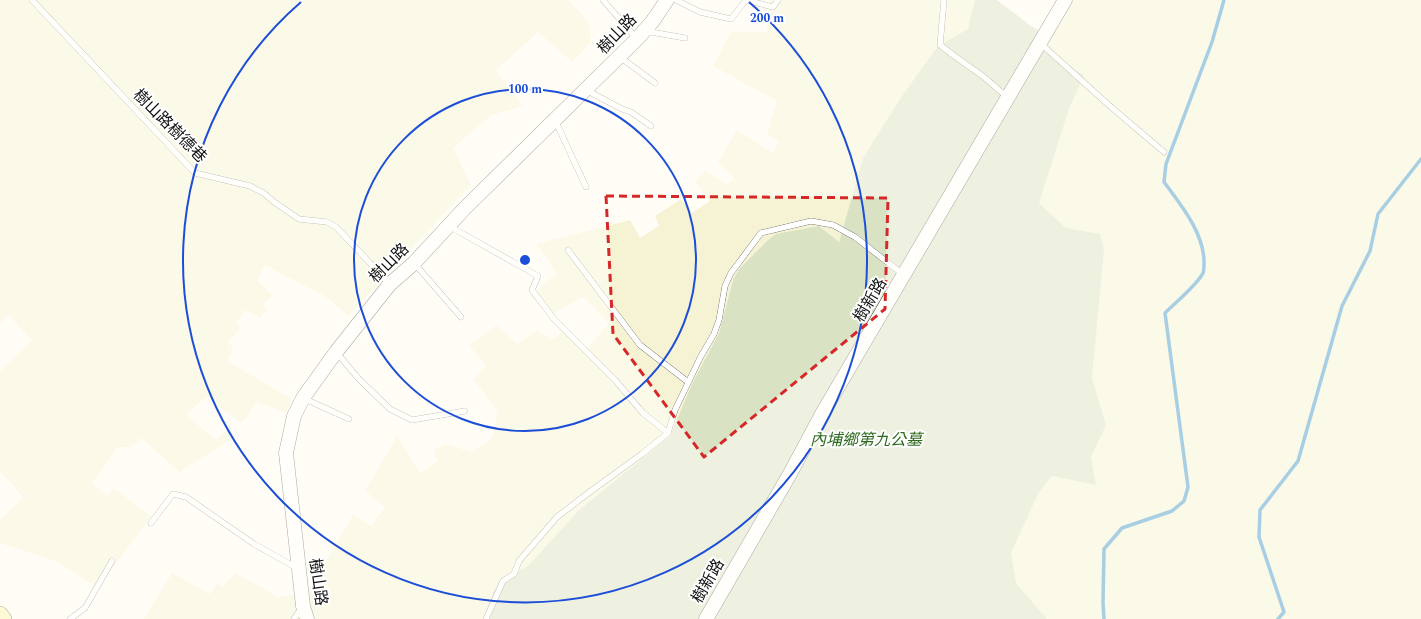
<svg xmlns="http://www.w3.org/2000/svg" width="1421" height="619" font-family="Spectral,'Noto Sans TC',serif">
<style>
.farmland{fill:#f6f3d4}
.cemetery{fill:#d9e3c4}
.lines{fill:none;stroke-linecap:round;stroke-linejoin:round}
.stream{stroke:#3f96cf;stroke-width:3.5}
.service-casing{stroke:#444;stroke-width:6}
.tertiary-casing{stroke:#444;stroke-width:15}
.secondary-casing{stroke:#333;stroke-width:16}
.service{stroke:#fff;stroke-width:5.5}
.tertiary{stroke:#fff;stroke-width:14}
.secondary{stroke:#fff6b0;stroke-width:15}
.marked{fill:none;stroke:#d62828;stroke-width:3;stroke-dasharray:8 5;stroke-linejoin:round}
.ring{fill:none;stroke:#1d4ed8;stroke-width:2}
.labels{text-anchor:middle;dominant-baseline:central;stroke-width:4;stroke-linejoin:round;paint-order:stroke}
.street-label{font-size:16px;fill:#111;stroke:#fff}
.park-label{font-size:16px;font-style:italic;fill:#2f6b1f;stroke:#fff}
.centre{fill:#1d4ed8;stroke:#fff;stroke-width:2}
.ring-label{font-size:12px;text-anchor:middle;font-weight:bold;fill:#1d4ed8;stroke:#fff;stroke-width:4;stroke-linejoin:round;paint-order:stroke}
</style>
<rect width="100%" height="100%" fill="#fffdf5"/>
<g class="farmland">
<path d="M0,0H569L589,23L591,42L572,62L538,32L496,70L523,106L491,115L453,148L471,185L348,316L328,298L265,265L257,280L272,295L263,304L267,310L260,318L245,310L236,323L240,328L228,343L233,348L227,361L292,399L286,413L257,402L242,423L205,397L186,415L216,440L229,428L235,437L179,472L142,438L130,447H118L92,483L107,496L114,488L151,516L98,588L58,562L0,543V521L23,497L0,471V371L32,341L9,315L0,323Z"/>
<path d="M769,0H975L968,29L938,47L900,99L863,158L839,242L768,240L739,269L733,280L719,333L692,384L670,436L579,510L528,566L513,575L484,619H144L172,573L210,594L217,584L222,587L236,573L278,597L307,593L353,515L371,526L385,507L365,491L397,436L420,473L438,461L433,449L447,445L472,452L492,438L498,412L473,379L486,366L469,345L497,325L517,344L536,331L554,339L563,331L587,349L609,323L583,297L551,315L530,297L557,273L536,244L630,220L640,238L659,226L655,216L681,199L692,213L710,201L695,181L706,171L726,184L735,179L718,162L737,130L773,153L779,141L767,134L777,101L713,66L731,32H767Z"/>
<path d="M1073,0H1421V619H1047L1016,583L1011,553L1038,494L1053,476L1096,485L1091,457L1106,425L1092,378L1104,250L1100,235L1066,228L1039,203L1069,109L1084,75L1042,50Z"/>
</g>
<path class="cemetery" d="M975,0H997L1031,26L1049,37L1042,50L1084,75L1069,109L1039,203L1066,228L1100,234L1104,250L1092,378L1106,425L1091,457L1096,485L1052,476L1038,494L1011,553L1016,583L1047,619H484L494,590L501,581L528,566L579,510L670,436L692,384L719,333L733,280L739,269L768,240L776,234L819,226L839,242L863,158L900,99L938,46L968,29Z"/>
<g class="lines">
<g class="stream">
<path d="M1104,619L1103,603L1104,549L1122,528L1172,511L1184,501L1188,487L1165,313C1174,304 1198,284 1203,273C1204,271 1204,267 1204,264C1205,234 1181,205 1164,182L1166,164L1212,42L1224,0"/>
<path d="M1278,619L1284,612L1259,537L1260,510L1298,461L1342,306L1370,251L1378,214L1421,159"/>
</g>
<g class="service-casing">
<g id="service">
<path d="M32,0L195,173L250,186L265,194L274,202L299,219L327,222L336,227L389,283"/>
<path d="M603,0L637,39"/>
<path d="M676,0L700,12L731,19L746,0L773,7L778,0"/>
<path d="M944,0L940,45L953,55L984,77L1007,97"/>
<path d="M645,31L685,38"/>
<path d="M1040,43L1111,107L1164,152"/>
<path d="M620,57L655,83"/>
<path d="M586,90L622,109L631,112L651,126"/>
<path d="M555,120L586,187"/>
<path d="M449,226L538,276L532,290L554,319L615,380L643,413L668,433"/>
<path d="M568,250L640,345L688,382"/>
<path d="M414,263L461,317"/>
<path d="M336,352L359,379L390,409L412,420L465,411"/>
<path d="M303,398L349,419"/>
<path d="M151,523L173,494L186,497L254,544L297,568"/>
<path d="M70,619L85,608L112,561"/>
<path d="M294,619L302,607"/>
<path d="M486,619L503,581L514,574L519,561L557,517L591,491L642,454L668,433L675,410L701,356L714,334L719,320L725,286L731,273L761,233L811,221L833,225L855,237L904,275"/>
</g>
</g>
<g class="tertiary-casing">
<g id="tertiary">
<path d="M307,619L303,606L286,453L294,416L303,398L336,352L390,284L414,263L465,208L637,39L652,22L667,0"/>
<path d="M706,619L791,472L822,414L1065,0"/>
</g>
</g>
<g class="secondary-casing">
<path id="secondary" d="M0,614L4,619"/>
</g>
<use href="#service" class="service"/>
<use href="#tertiary" class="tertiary"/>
<use href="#secondary" class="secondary"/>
</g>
<path d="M0 0H1421V619H0ZM606,196L888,198L885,309L704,457L613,334Z" fill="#fffdf5" fill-opacity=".55" fill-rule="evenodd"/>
<path class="marked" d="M606,196L888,198L885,309L704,457L613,334Z"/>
<g class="ring">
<circle cx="525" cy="260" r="171"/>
<path d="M749 2A342 342 0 1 1 301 2"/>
</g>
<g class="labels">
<g class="street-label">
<text transform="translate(617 34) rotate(-46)">樹山路</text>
<text transform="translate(170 126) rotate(45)">樹山路樹德巷</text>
<text transform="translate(389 263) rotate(-45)">樹山路</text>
<text transform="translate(870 300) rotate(-59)">樹新路</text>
<text transform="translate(708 581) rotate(-60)">樹新路</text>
<text transform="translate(318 582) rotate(82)">樹山路</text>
</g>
<g class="park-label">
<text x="866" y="440">內埔鄉第九公墓</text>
</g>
</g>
<circle cx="525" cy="260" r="6" class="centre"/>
<g class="ring-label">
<text x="767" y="22">200 m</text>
<text x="525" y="93">100 m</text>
</g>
</svg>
